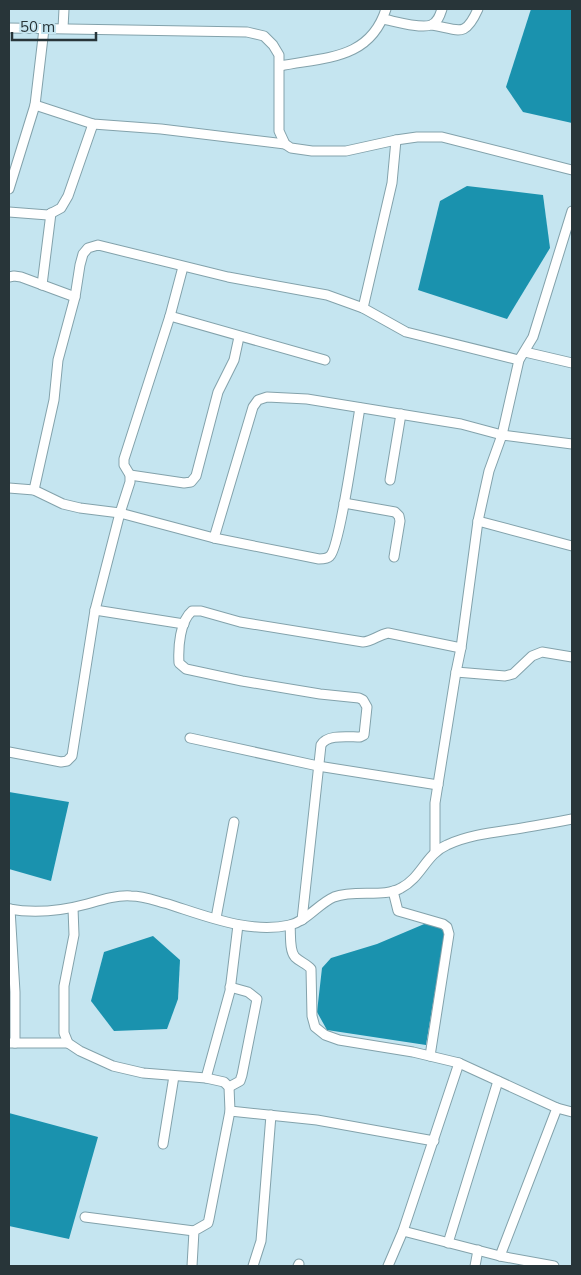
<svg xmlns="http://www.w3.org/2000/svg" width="581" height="1275" font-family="Mulish,sans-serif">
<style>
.water{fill:#1a92ae}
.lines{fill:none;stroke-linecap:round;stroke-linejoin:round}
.street-casing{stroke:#83a2ab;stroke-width:11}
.street{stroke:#fff;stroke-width:9}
</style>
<rect width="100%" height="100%" fill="#c5e5f0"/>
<g class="water">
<path d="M531,9H572V123L523,112L506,87Z"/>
<path d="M467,186L543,195L550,248L507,319L418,290L440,201Z"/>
<path d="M9,792L69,802L51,881L9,869Z"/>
<path d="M429,922L445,931L426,1045L327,1030L317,1012L322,968L331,958L377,944Z"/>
<path d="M153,936L180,960L178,999L167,1029L114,1031L91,1001L104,952Z"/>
<path d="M9,1113L98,1137L69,1239L9,1226Z"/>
</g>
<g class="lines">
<g class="street-casing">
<g id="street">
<path d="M383,19C394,21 421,29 431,25C438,22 440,15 442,9"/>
<path d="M432,25C460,30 465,38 478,9"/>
<path d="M9,28L247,32L264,36L273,45L279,55V131L285,144L291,148L312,151H346L396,140L417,137H442L572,170"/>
<path d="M63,28L64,9"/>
<path d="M280,66C325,57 370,60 386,9"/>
<path d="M35,105L93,124L161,129L285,144"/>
<path d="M9,189L35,105L44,29"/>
<path d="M9,212L48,215L61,208L68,196L93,124"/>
<path d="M9,277L14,276L21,277L75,297"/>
<path d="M42,285L51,213"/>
<path d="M363,308L392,183L396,140"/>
<path d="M170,316L325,360"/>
<path d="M525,352L572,363"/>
<path d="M130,475L184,483L191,482L196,476L218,392L234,360L239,337"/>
<path d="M390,480L401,414"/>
<path d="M9,488L34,490L63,504L80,508L120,513L214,538L319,559C322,559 327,559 330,556C340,547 356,429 360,408"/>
<path d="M34,490L54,400L58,360L75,297L80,265L83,254L88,248L98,245L228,277L327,295L363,308L406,332L519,360"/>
<path d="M344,503L395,512L399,516L400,521L394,557"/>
<path d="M478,521L572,546"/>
<path d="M214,538L253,407L258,400L267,397L307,399L461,424L502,435L572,444"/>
<path d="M95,610L184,624"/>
<path d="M456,672L505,676L513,674L532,656L542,652L572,657"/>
<path d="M190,738L318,766L438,785"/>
<path d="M9,752L61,762L67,761L72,756L95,610L120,513L130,482V475L124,465V459L170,316L183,267"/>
<path d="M435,851V803L456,672L461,648L478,521L489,471L502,435L519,360L533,337L572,211"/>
<path d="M393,891L398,911L443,924L447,927L449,934L430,1056"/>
<path d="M73,908L74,935L64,986V1033L68,1043L80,1051L113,1066L143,1073L206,1078L224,1082L229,1087L230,1111L209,1219L208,1223L194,1231L192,1266"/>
<path d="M9,909C36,914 61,911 87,904C101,900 116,895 131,896C144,896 156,901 168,904C206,916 249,934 290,925C307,921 318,904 334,897C355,889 384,898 401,888C421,878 426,854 447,845C466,836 488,833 509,830C530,827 551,823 572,819"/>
<path d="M10,909L15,992V1043"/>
<path d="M216,918L234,822"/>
<path d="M302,920L321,745C327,734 348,737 360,737L364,735L367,707L363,700L359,698L320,694L242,681L186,669L179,663C178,647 180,621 192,611H201L240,622L363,642C373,641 378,635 388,633L461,648"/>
<path d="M290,925C291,934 289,950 295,957C300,962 307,964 311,969L312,1016L315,1027L325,1035L339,1040L413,1052L459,1063L557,1108L572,1112"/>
<path d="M9,1043H68"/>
<path d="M206,1078L230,991L238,925"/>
<path d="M229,1087L240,1081L242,1075L257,999L248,992L230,987"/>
<path d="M230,1111L317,1120L434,1141"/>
<path d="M163,1144L174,1076"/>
<path d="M85,1217L194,1231"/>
<path d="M403,1231L500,1256L554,1266"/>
<path d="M448,1243L498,1081"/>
<path d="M500,1256L557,1108"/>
<path d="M253,1266L261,1241L271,1115"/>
<path d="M298,1266L299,1264"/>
<path d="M388,1266L403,1231L459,1063"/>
<path d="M475,1266L478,1250"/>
</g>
</g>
<use href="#street" class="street"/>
</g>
<rect width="581" height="1275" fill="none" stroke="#283539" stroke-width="20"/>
<path d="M12 32v8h84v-8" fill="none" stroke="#283539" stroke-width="2.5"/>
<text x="20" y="32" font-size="15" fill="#283539" stroke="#c5e5f0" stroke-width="4" paint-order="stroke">50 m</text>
</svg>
